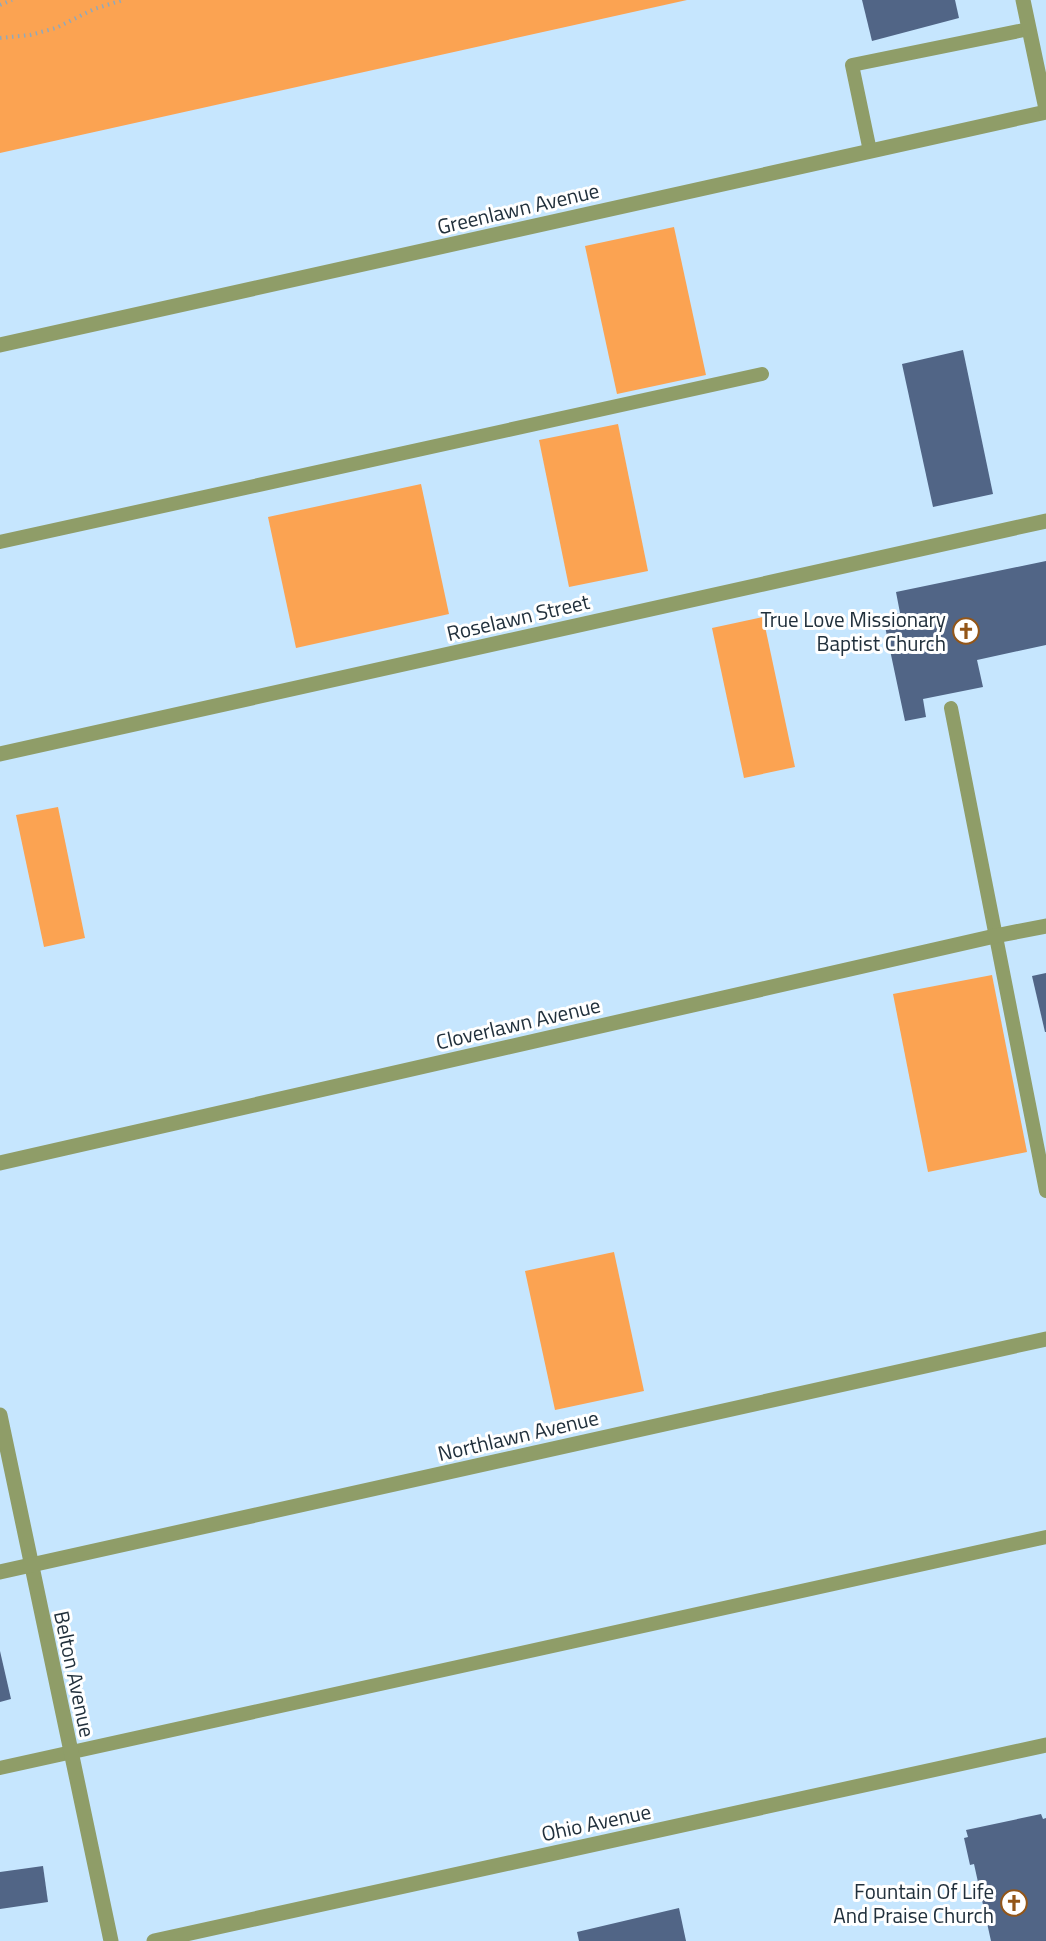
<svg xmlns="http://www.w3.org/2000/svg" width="1046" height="1941" font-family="'Titillium Web',sans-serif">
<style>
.green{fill:#fba352}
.building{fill:#516586}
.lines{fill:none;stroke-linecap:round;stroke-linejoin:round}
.path{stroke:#8fa9bd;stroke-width:4;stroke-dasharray:1.5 4.5;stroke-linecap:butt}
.service{stroke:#8f9d68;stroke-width:14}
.minor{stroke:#8f9d68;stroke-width:15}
.tertiary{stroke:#8f9d68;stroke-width:15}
.labels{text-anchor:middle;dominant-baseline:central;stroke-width:6;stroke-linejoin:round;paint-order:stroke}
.street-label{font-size:21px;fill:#21303c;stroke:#fff}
.poi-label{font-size:21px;fill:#21303c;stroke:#fff;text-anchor:end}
</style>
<rect width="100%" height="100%" fill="#c6e6fe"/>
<g class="green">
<path d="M0,0H687L0,153Z"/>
<path d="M674,227L706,375L617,394L585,246Z"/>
<path d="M618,424L648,571L569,587L539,440Z"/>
<path d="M421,484L449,614L296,648L268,517Z"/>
<path d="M763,617L795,767L744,778L712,628Z"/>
<path d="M58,807L85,938L44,947L16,815Z"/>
<path d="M992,975L1027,1152L928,1172L893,994Z"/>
<path d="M614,1252L644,1391L555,1410L525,1271Z"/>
</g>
<g class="building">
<path d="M862,0H955L959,18L872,41Z"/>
<path d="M963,350L993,494L933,507L902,364Z"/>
<path d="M1046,561V645L977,660L983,687L923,699L926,717L905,721L883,617L900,613L896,592Z"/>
<path d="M1046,973V1032H1045L1032,976Z"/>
<path d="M0,1651L11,1699L0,1702Z"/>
<path d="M1041,1814L1043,1819L1046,1818V1941H991L974,1864L970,1865L964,1838L968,1837L966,1830Z"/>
<path d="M43,1866L48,1902L0,1909V1872Z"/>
<path d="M679,1908L686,1941H579L577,1932Z"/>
</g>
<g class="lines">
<g class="path">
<path d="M0,5L12,0"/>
<path d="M0,38L30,35L56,28L94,9L123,0"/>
</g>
<g class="service">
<path d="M870,151L852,65L1029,29"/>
<path d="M0,542L762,374"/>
<path d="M951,708L1046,1191"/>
<path d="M0,1768L1046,1537"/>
</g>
<g class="minor">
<path d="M0,345L1046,112"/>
<path d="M0,754L1046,521"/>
<path d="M0,1163L995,936L1046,926"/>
<path d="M0,1415L111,1941"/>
<path d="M0,1572L1046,1339"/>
<path d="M154,1941L1046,1745"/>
</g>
<path class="tertiary" d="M1023,0L1046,109"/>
</g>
<defs>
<g id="church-ring" transform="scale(1.35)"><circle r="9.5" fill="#fff" stroke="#935618" stroke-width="1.5"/><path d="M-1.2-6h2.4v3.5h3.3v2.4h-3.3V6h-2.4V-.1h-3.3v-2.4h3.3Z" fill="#935618"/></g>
</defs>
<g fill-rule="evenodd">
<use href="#church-ring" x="966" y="631"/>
<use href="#church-ring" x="1014" y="1903"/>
</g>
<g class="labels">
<g class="street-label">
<text transform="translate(518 208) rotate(-13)">Greenlawn Avenue</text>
<text transform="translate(518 617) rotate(-13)">Roselawn Street</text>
<text transform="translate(518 1023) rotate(-13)">Cloverlawn Avenue</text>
<text transform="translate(518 1435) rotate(-13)">Northlawn Avenue</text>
<text transform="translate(75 1674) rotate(78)">Belton Avenue</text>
<text transform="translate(596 1822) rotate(-12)">Ohio Avenue</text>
</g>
<g class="poi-label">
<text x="946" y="619">True Love Missionary<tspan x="946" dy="24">Baptist Church</tspan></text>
<text x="994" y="1891">Fountain Of Life<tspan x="994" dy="24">And Praise Church</tspan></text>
</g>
</g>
</svg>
